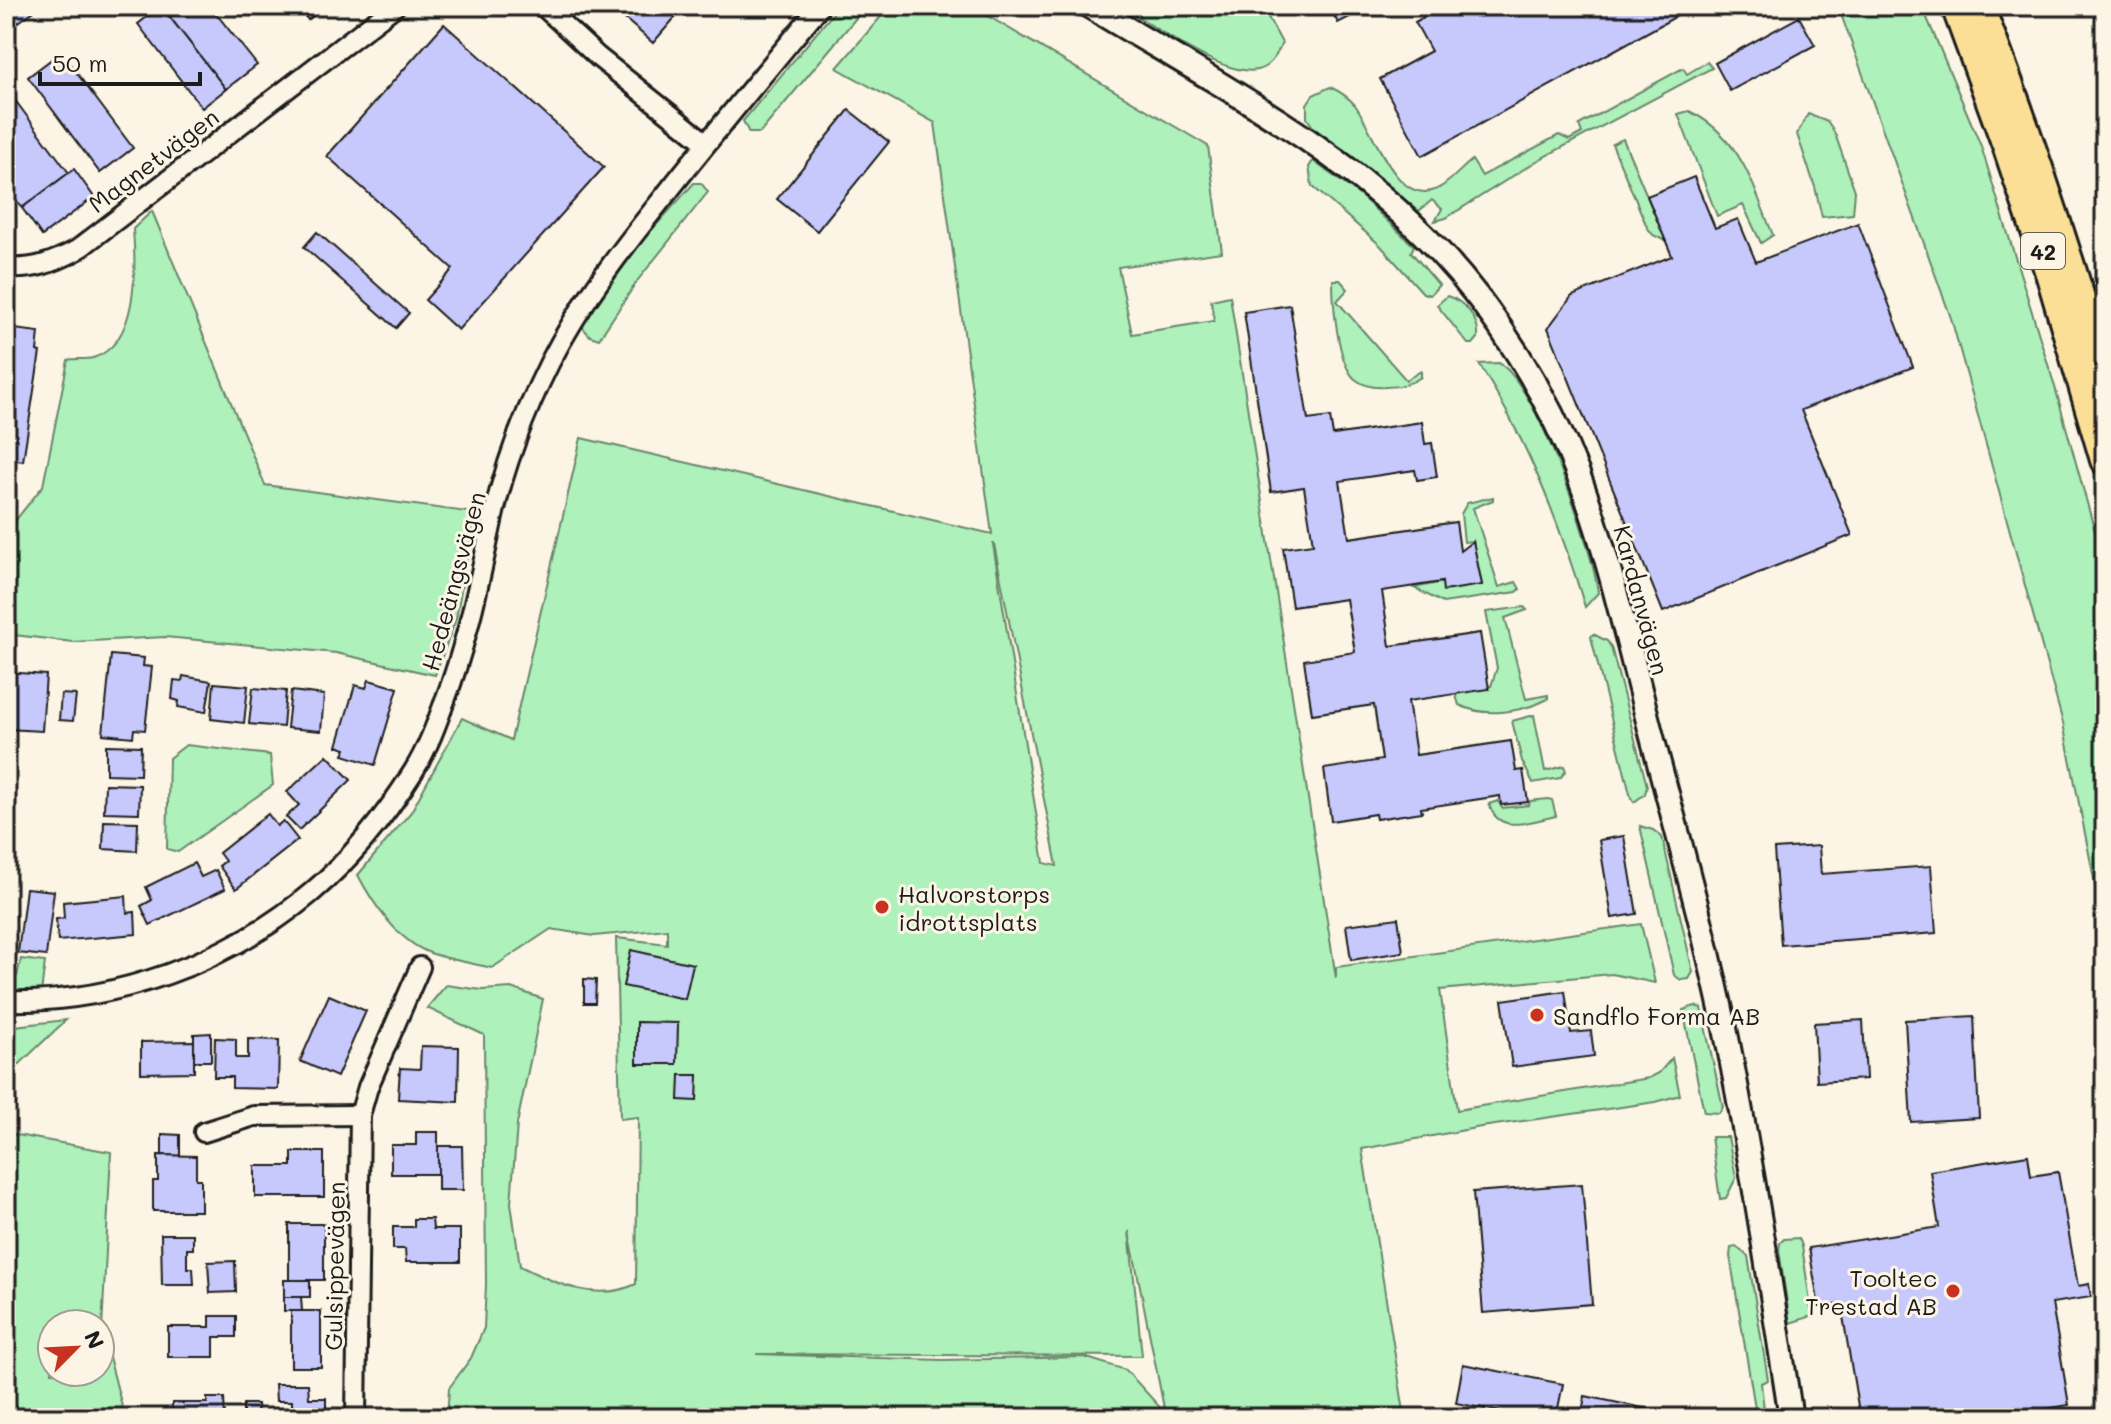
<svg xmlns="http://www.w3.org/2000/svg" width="2111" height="1424" font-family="Mali,sans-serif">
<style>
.green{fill:#aff1ba;stroke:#66866b;stroke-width:2;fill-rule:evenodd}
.building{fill:#c7c9fc;stroke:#1c1c1c;stroke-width:2}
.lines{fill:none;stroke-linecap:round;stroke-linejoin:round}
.minor-casing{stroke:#1c1c1c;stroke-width:24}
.tertiary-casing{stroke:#1c1c1c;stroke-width:28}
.primary-casing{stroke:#1c1c1c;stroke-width:34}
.minor{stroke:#fcf5e5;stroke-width:18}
.tertiary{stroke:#fcf5e5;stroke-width:22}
.primary{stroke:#fbdf96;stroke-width:28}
.poi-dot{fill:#c8321e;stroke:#fcf5e5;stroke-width:3}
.labels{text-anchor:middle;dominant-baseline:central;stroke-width:6;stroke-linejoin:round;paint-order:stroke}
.shield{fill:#fcf5e5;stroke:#5f5d58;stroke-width:2}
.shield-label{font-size:22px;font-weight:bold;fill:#1c1c1c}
.street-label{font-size:24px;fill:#1c1c1c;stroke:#fcf5e5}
.poi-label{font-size:24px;fill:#1c1c1c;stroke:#fcf5e5;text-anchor:start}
</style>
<rect width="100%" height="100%" fill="#fcf5e5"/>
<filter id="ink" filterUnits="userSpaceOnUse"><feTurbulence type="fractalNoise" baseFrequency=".0125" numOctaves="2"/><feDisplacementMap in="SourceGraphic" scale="16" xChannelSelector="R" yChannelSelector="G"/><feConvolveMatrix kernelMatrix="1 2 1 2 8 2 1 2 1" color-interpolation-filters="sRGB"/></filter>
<g filter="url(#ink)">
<g class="green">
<path d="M839,6H866L760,133H749L743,121Z"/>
<path d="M890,6H971L1208,146L1222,252L1118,267L1132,334L1214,321L1211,300L1230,296L1336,978V967L1641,924L1655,983L1612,974L1440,990L1457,1110L1649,1078L1659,1073L1672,1058L1680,1095L1656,1102L1481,1127L1362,1149L1405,1418H447L449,1388L471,1358L484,1328L486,1284L484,1035L427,1008L446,985L482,990L511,988L543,999L517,1124L511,1203L520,1266C556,1284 598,1303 636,1284L638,1117L620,1119L616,938L667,944V929L594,936L551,929L492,968C472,963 450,960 430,953C398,941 373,904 358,875L411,812L462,718L511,740L581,438L992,534L935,123L837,68ZM993,544H994L1057,866L1044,863ZM1129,1231L1165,1413L1126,1370L1084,1357L942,1360L756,1354L1142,1356Z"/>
<path d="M1122,6H1262L1282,43C1277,54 1271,67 1257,70C1223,77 1151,25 1122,6Z"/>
<path d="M1838,6H1922L1981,146L2055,387L2105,568V934L2063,723L1951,318Z"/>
<path d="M1707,62L1712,68L1540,159L1446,218L1435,221L1442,209L1432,200L1419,211L1313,127L1307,118V104L1313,95L1330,87C1339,91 1349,98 1355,105C1374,130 1397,211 1439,188C1450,182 1461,169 1472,160L1482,176L1559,135L1569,140L1582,133L1579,125L1683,68L1687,74Z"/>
<path d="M1689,111C1741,136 1753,186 1773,235L1761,243L1743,205L1717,216L1678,114Z"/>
<path d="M1808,114L1828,122L1835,134L1855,191L1853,214L1822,217L1815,187L1797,134Z"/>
<path d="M1623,139L1666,241L1653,235L1647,227L1612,144Z"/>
<path d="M1313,161L1361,196L1414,246L1411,252L1439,285L1430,295L1423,293L1380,245L1312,186L1309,167Z"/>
<path d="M694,183H701L708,192L638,280L599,339L590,336L583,328L584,322L640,243Z"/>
<path d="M152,211L265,485L475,513L456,619L435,675L336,653L165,637L73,642L6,634V532L43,486L68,360C76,358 85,360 93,358C139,343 136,266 133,229Z"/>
<path d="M1333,280H1340L1348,289L1337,301L1406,380L1421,371V377C1410,385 1398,387 1385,387C1374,388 1364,386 1355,379C1337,363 1333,303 1333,280Z"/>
<path d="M1447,296C1464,301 1480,319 1478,338L1473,344H1468L1437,305Z"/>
<path d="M1499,363C1536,383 1593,548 1598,593L1585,607C1559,521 1527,440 1479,364Z"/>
<path d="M1493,497V500L1473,508L1499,587L1516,582L1520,589L1517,592L1443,603L1414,588L1443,582L1449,589L1482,585L1473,541L1464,542L1461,514L1467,503Z"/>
<path d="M1524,607L1527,610L1505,618L1526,699L1548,695V699C1522,712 1485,718 1459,705L1455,692L1491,686L1497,668L1486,612Z"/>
<path d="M1593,634L1607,641L1611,647L1647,786L1645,794L1634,802L1631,798L1591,637Z"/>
<path d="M1534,715L1545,771L1564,766L1566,771L1560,778L1533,783L1522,761L1512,721Z"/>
<path d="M186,745L270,755L273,785L178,852L167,849L169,758Z"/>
<path d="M1548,799L1552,800L1556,816C1531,821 1498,836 1489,804L1498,801L1502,808L1529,805L1530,801Z"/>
<path d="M1640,826L1653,830L1662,837L1693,972L1689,979L1681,980L1674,975Z"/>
<path d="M21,959L45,962L41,993L6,990V975L17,976Z"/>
<path d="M1695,1006L1701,1008L1723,1107L1719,1113L1704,1112L1683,1010Z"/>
<path d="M66,1020L6,1077V1027Z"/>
<path d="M6,1133L111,1152L102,1330L125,1418H6ZM100,1324V1372H52V1324Z"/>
<path d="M1711,1137H1728L1736,1178L1726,1198L1720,1199Z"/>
<path d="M1799,1238L1802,1246L1812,1316L1790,1323L1779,1250L1780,1243L1784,1239Z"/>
<path d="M1736,1247L1748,1256L1768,1380L1761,1383L1765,1418H1757L1756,1414L1730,1256L1731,1248Z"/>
</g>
<g class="building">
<path d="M6,6H41L6,31Z"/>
<path d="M161,6L226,89L202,108L138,24Z"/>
<path d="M185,6H210L257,65L226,89L170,17Z"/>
<path d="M298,6H326L308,20Z"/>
<path d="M620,6H685L653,43L616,11Z"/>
<path d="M1329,6H1371L1338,23Z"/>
<path d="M1444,6H1695L1422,156L1380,79L1431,51L1415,22Z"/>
<path d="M1799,17L1815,45L1730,91L1715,63Z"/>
<path d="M444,24L604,167L458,330L425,300L453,269L327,156Z"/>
<path d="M61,52L133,148L100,173L28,77Z"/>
<path d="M6,88L69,173L22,208L6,187Z"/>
<path d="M849,110L889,142L817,231L777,199Z"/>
<path d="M74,169L94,197L42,236L22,208Z"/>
<path d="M1694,177L1715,228L1738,219L1756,262L1858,223L1913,367L1801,410L1852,535L1663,612L1548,328L1572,296L1672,256L1647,196Z"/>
<path d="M317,232L409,313L396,328L304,247Z"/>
<path d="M1290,305L1308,420L1330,417L1333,435L1422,422L1425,444L1432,443L1437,477L1417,480L1415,470L1340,481L1349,538L1456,522L1460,551L1473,541L1482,585L1443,591L1442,582L1382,591L1390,646L1480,633L1489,689L1408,701L1416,755L1511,741L1516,771L1523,770L1528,802L1501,805L1500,796L1421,808L1422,812L1376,819L1375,814L1331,821L1324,769L1382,760L1374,705L1312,714L1304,660L1355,652L1346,599L1292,607L1283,548L1313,544L1304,487L1271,492L1244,312Z"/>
<path d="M6,328L39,332L37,351L40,352L23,461L6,458Z"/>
<path d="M111,655L144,658L143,666L152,667L145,730L134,729L133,737L103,734Z"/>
<path d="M6,672L46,675L42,731L6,729Z"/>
<path d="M183,676L211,681L206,712L178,707L179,701L172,699L174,680L182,681Z"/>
<path d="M369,680L398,688L375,765L343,755L346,749L337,746L355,685L366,688Z"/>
<path d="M214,683L248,686L244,723L211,719Z"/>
<path d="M253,688L286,691L283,727L249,724Z"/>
<path d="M291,691L324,695L321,731L287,728Z"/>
<path d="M61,694L76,695L73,721L59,720Z"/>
<path d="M106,745L141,746L140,775L106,774Z"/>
<path d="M327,755L351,780L299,830L286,817L299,805L287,792Z"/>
<path d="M6,756L13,757L8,807H6Z"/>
<path d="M105,784L140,785L139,813L104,812Z"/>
<path d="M268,814L277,826L283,821L298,840L236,889L219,866L225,861L219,853Z"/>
<path d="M104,821L138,822L137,851L103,849Z"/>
<path d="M1624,836L1637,914L1612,918L1599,840Z"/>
<path d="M1819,846L1821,874L1931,866L1936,933L1781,945L1774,849Z"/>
<path d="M194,863L201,877L216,870L225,889L150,925L141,906L152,900L146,887Z"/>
<path d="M26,888L54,891L46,956L18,953Z"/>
<path d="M126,896L127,913L135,912L136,934L58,941L56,919L64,918L63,902Z"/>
<path d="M1398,918L1403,952L1351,960L1346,925Z"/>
<path d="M631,950L693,964L685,999L623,986Z"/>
<path d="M584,979L596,980L595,1003H584Z"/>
<path d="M1565,991L1571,1033L1591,1031L1594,1056L1512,1067L1502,1000Z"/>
<path d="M329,995L366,1011L337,1077L300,1061Z"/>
<path d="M1974,1016L1979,1118L1911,1122L1905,1020Z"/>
<path d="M1863,1020L1866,1079L1817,1082L1814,1023Z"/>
<path d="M637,1022L678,1023L677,1064H637Z"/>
<path d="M211,1033V1061H194V1034Z"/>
<path d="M215,1038L236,1039V1058H248V1039L279,1040L278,1089L232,1088V1077H214Z"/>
<path d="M194,1041V1072L141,1073V1042Z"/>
<path d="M421,1046L459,1047L458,1102L398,1099L400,1068L420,1069Z"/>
<path d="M680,1075H698L697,1101L679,1100Z"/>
<path d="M416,1132H438V1174H391V1145H416Z"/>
<path d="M162,1134L180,1135V1156L162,1155Z"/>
<path d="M438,1146H462L463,1190H438Z"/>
<path d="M292,1152H324V1197H255V1166H292Z"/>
<path d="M158,1155L196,1156V1179H201V1211H153V1181H158Z"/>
<path d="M2028,1155L2031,1176L2058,1172L2078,1286L2089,1284L2091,1297L2052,1303L2069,1405L1992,1418H1860L1841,1304L1819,1307L1809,1248L1939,1227L1930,1171Z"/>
<path d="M1582,1184L1592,1304L1483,1313L1473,1192Z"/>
<path d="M414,1219H432L433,1229H460V1262H406L405,1249H393V1227H414Z"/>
<rect x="289" y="1224" width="35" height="56"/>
<path d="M161,1234H193V1249H187V1268H193L194,1285H162Z"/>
<path d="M235,1261L236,1292L210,1293L208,1262Z"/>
<rect x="284" y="1280" width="26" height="17"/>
<path d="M284,1297H301L302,1311H284Z"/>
<rect x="291" y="1311" width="30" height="56"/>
<path d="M210,1316H236V1337H214V1357H168V1327H210Z"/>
<path d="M1463,1364L1563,1384L1556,1418H1532L1456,1403Z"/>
<path d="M275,1384H308L309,1398H326V1418H292V1401H276Z"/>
<path d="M1585,1396L1691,1418H1581Z"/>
<path d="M207,1398H224L225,1418H157V1413H172V1403H207Z"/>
<path d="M243,1404H257L258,1418H243Z"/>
</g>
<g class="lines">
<g class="minor-casing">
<g id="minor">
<path d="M543,6L598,57L706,143"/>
<path d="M6,268C33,270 53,263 77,250L395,6"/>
<path d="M6,1001C113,1004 229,962 311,893C350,860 386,815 413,772C430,745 440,714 451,684C470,629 481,573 493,517C505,464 526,410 550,362C581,302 621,250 663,198C714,133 767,70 820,6"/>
<path d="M204,1132L254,1116L360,1115"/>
<path d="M356,1418L360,1115L368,1087L420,967"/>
</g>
</g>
<g class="tertiary-casing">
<path id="tertiary" d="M1089,6C1207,78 1343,147 1437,249C1497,313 1547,393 1578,474C1611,560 1631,658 1655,748C1681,847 1709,947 1729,1048C1753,1171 1772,1294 1791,1418"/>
</g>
<g class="primary-casing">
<g id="primary">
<path d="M1956,6L2008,148L2051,276L2105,460"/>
<path d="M1979,6C2027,129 2068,254 2105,381"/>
</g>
</g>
<use href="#minor" class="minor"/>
<use href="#tertiary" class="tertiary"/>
<use href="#primary" class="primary"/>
</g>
</g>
<g class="poi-dot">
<circle cx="882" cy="907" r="8"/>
<circle cx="1537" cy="1015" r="8"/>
<circle cx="1953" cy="1291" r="8"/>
</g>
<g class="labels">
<rect class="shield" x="2021" y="233" width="44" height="36" rx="6"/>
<g class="shield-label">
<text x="2043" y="251">42</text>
</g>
<g class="street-label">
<text transform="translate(153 160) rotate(-37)">Magnetvägen</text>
<text transform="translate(453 581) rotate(-75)">Hedeängsvägen</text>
<text transform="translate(1642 600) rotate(75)">Kardanvägen</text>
<text transform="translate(334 1266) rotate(-89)">Gulsippevägen</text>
</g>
<g class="poi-label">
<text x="898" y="893">Halvorstorps<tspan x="898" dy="28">idrottsplats</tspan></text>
<text x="1553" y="1015">Sandflo Forma AB</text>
<text x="1937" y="1277" text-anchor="end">Tooltec<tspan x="1937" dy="28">Trestad AB</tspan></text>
</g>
</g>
<rect width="2111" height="1424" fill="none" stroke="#fcf5e5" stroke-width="32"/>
<rect x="16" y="16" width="2079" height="1392" fill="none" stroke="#1c1c1c" stroke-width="3" filter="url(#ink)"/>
<g transform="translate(76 1348) rotate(66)"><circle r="38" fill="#fcf5e5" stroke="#a29e95" stroke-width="2"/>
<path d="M0-6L14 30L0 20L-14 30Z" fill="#c8321e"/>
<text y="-12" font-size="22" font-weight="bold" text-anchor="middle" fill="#1c1c1c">N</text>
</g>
<path d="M40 72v12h160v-12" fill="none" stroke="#1c1c1c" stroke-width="4"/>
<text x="52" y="72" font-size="24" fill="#1c1c1c" stroke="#fcf5e5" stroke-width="6" paint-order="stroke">50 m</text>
</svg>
